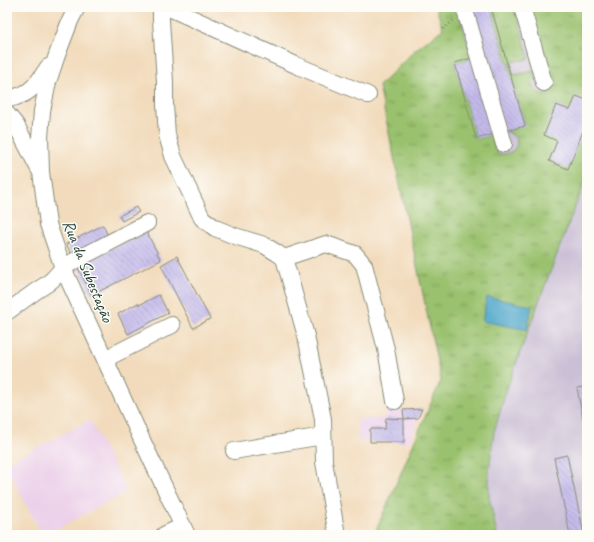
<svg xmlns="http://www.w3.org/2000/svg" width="594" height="542" font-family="Caveat,sans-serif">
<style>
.built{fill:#ecd1ea}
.railway{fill:#cbbfd5}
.grass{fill:url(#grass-tufts);stroke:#5c7f50}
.water{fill:#4da6ca;stroke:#36727f}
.building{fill:url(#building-back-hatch)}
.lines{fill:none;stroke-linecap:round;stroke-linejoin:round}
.minor-casing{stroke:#888c78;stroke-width:18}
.path{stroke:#888c78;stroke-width:2.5;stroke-dasharray:1 3;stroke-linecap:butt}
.minor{stroke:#fff;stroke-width:16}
.labels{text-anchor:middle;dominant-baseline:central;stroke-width:3;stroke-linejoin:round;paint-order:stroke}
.street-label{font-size:17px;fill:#1f3d34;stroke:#fdfcf7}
</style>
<defs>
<pattern id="grass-tufts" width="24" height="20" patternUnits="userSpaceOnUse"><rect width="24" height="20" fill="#9ac16d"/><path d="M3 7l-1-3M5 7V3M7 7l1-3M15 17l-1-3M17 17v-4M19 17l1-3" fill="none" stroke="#7d9e5a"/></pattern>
<pattern id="building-back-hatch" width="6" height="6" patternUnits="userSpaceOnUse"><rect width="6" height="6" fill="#c4baeb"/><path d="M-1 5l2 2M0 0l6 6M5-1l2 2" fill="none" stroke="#9f98bf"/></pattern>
</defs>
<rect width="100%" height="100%" fill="#fdfcf7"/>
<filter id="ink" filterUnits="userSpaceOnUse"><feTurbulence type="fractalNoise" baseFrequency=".025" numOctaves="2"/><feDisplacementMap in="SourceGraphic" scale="8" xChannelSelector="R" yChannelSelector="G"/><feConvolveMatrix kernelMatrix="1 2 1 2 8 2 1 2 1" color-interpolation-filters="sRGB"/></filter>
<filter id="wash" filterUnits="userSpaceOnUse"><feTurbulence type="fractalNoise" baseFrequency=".012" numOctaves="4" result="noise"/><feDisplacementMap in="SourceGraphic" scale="16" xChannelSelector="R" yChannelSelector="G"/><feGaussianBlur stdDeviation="0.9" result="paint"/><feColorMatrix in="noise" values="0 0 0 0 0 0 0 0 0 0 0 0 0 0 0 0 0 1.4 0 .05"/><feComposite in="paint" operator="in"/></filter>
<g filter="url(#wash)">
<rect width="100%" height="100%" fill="#f2dbbc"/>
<g class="built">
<path d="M422,409L409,442L358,441L357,419L385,418V411Z"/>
<path d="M90,420L127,492L45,535H42L7,468V463Z"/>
</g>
<path class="railway" d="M436,7H587V535H374L441,380L379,86L415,50L443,29Z"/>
<path class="grass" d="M436,7H457L472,58L455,63L476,139L494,134C486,173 539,146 506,131L525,125L491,7H515L529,58L527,59L510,62L513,75L534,71L535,76C533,80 532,84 534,88C545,105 569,80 546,69L529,7H587V176L539,301L507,388L494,432L491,453L489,474V497L497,535H374L441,380L379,86L415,50L443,29Z"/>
<path class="water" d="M487,297L532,306L527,330L482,321Z"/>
<g id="blocks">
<g class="building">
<path d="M470,7H491L525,126L506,131Z"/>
<path d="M472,58L494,134L476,139L455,63Z"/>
<path d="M576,96L587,100V121L568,169L549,161L557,141L544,135L556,105L570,110Z"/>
<path d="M136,207L139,212L122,221L119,216Z"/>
<path d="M103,225L108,236L72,255L66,244Z"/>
<path d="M146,231L161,260L92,295L77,266Z"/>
<path d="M177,256L210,319L193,328L161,265Z"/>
<path d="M159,295L168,313L128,334L118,314L138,303L139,305Z"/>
<path d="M587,386V435H586L577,388Z"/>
<path d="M422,409L418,418L404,419L403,410Z"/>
<path d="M386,418L404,419V442H370V429H385Z"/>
<path d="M567,455L584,535H570L554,458Z"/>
</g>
</g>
</g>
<g filter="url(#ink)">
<use href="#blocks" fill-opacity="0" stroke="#888c78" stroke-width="1"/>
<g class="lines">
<g class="minor-casing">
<g id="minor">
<path d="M77,7L70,21L57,55L48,82L42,111L40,138L41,172L48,224L63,268L142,440L187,535"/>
<path d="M161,7V20L165,82V105L167,135L173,156L202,218L215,228L235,236L264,245L277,253L284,258L306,336L323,419L324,462L337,535"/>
<path d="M167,7L298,66L368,95"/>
<path d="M464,7L504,144"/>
<path d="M522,7L544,83"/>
<path d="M7,98C11,99 13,98 16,97C33,92 39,81 48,67"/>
<path d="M7,114L16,125L39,169"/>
<path d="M284,258L326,244L355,254L364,265L386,349L395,401"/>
<path d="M7,312L36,291L47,284L53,279L63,268L74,261L147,223"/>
<path d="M105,359L172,325"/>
<path d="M234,451L323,436"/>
<path d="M164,535L183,526"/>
</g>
</g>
<path class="path" d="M443,29L454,20"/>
<use href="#minor" class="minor"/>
</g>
</g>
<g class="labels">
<g class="street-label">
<text transform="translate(88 271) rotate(68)">Rua da Subestação</text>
</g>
</g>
<rect width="594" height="542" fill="none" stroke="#fdfcf7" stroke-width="24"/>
</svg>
